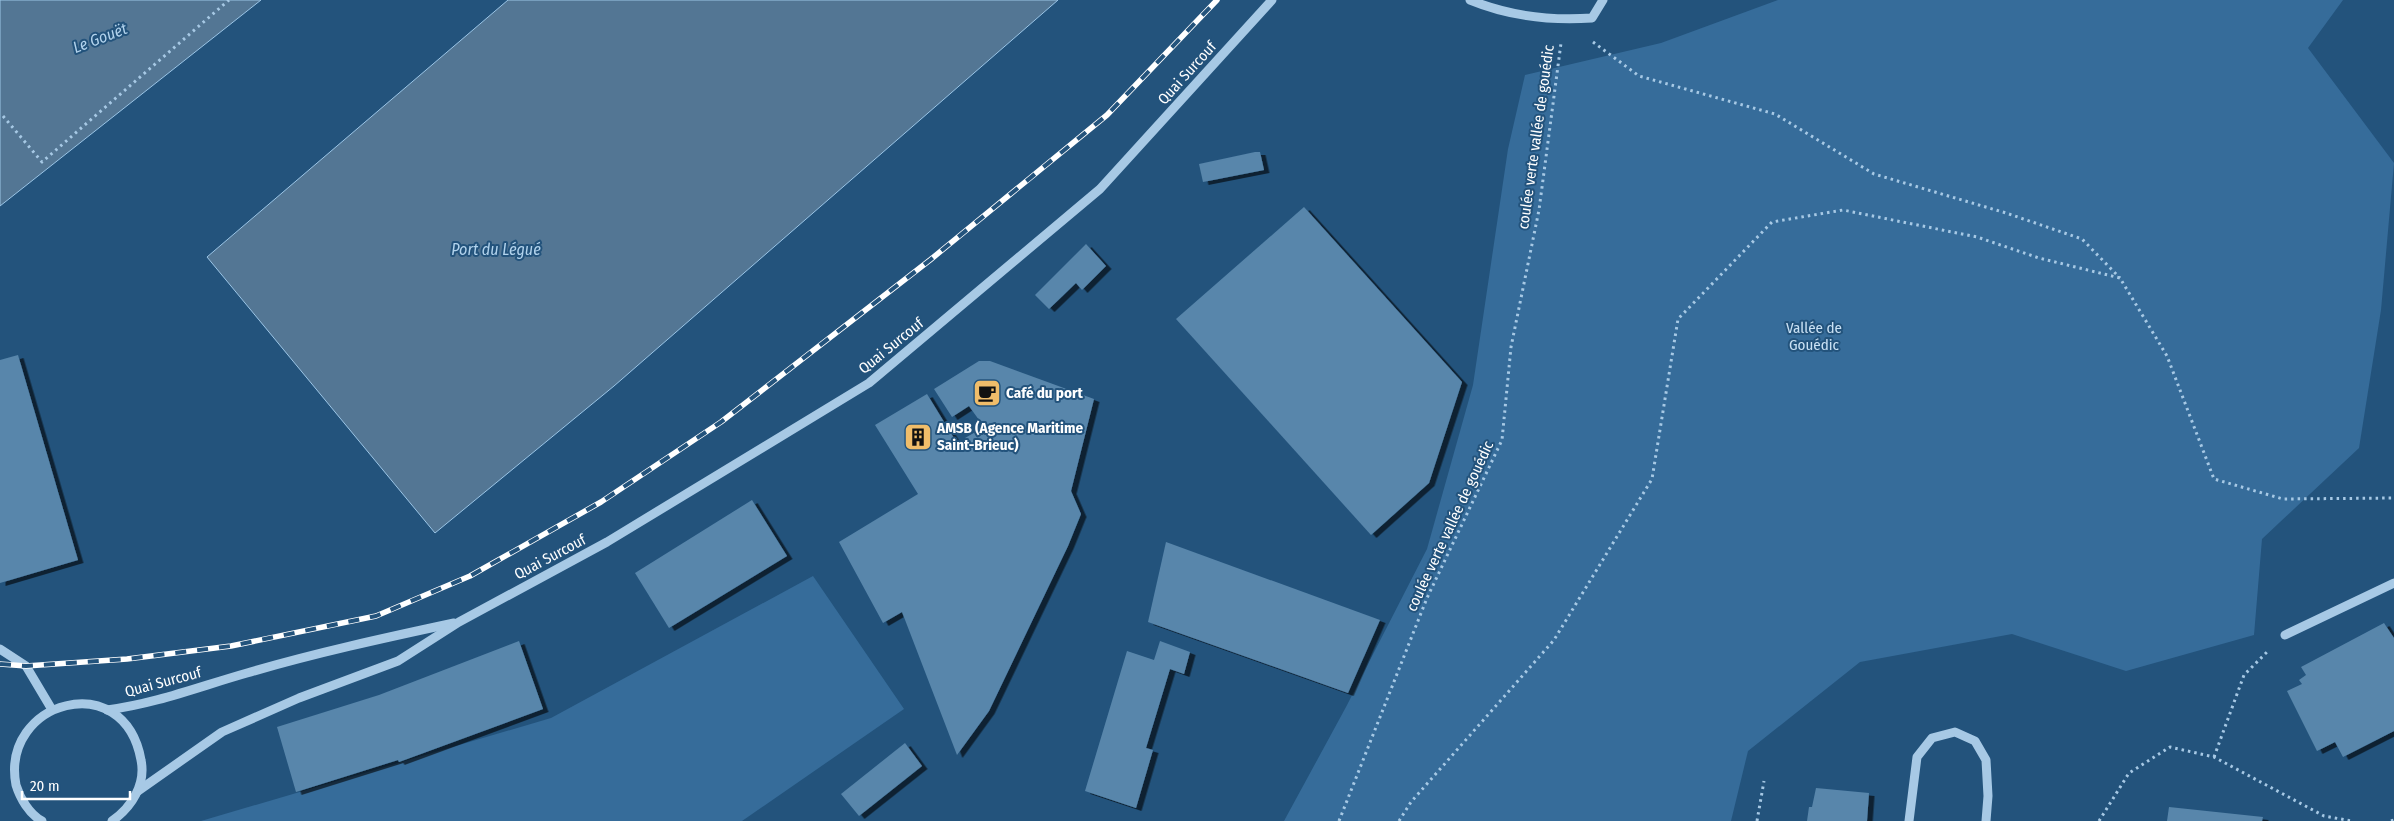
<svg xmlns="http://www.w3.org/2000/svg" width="2394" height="821" font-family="'Fira Sans Condensed',sans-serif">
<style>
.green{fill:#366c9a}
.water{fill:#537694;stroke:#9bc5e6}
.building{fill:#5886ab;filter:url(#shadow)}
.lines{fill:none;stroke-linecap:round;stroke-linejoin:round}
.path{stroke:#a7c9e5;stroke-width:3;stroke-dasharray:2.5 4;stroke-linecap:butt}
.minor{stroke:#a7c9e5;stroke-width:9}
.rail-casing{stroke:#fff;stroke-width:5.5}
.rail{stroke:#23537c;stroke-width:4;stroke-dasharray:11;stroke-linecap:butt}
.labels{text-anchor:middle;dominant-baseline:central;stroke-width:4;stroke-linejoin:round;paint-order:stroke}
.street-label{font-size:15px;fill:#fff;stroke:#23537c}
.park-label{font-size:15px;fill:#cae1f4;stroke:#23537c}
.poi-label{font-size:15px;font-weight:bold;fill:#fff;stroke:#23537c;text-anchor:start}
.water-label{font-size:16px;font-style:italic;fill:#b2d3ed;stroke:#23537c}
</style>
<defs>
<filter id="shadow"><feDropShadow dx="5.5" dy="3" stdDeviation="0" flood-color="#0009"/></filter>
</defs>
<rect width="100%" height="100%" fill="#23537c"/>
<g class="green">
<path d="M1778,0H2343L2308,48L2394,163L2381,310L2359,448L2262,539L2254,635L2126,671L2012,634L1860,662L1748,751L1731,821H1284L1346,707L1427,549L1473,385L1508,149L1525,75L1661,43Z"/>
<path d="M813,576L904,709L742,821H201L551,718Z"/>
</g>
<g class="water">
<path d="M0,0H261L0,206Z"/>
<path d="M508,0H1058L614,386L435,533L207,257Z"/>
</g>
<g class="building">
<path d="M1255,152H1260L1264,170L1203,182L1199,164Z"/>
<path d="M1304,207L1462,382L1429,483L1371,535L1176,319Z"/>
<path d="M1086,244L1106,266L1082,290L1076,283L1049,309L1035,295Z"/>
<path d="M18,355L78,560L0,583V360Z"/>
<path d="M979,361H990L1094,399L1071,491L1081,514L1068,546L989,711L957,755L902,612L883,623L839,542L918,494L875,425L927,394L960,448L968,443L965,438L984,427L969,406L952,417L934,389Z"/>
<path d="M752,500L787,556L669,628L635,573Z"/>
<path d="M1166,542L1380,620L1348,693L1148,622Z"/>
<path d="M2384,623L2394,638V731L2343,757L2335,742L2317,751L2287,691L2302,684L2299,680L2306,675L2301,667Z"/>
<path d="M519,641L543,709L399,762L398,760L296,792L277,727L379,695Z"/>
<path d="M1160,641L1190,652L1184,674L1170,669L1146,748L1153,750L1136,808L1085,791L1127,651L1154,660Z"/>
<path d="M905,743L922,766L859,816L841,794Z"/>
<path d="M1816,788L1869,793L1867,821H1807L1809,807H1812Z"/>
<path d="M2169,807L2263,817L2262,821H2167Z"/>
</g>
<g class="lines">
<g class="path">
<path d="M1593,42L1639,76L1775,114L1874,174L2006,213L2082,239L2120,278"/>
<path d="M3,116L42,162L229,0"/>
<path d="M2214,757L2244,675L2268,651"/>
<path d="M1339,821L1427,598L1502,440L1511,347L1539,210L1561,43"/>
<path d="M1399,821L1411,802L1554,640L1652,479L1678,319L1772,222L1843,210L1977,237L2039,258L2120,278L2167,356L2214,479L2283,499L2394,498"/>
<path d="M1757,821L1764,781"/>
<path d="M2099,821L2129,773L2170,747L2214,757L2324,816L2352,821"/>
<path d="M2391,821L2394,820"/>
</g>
<g class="minor">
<path d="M1470,0C1509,16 1549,21 1592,18L1603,0"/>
<path d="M2285,635L2394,583"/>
<path d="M0,649L26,666L51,708"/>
<path d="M107,710C155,704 201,686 247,673C315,653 384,638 454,623"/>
<path d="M138,791L222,732L299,698L398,661L459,622L607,542L869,383L1100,189L1272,0"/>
<path d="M42,821C29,814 20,798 16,785C0,701 124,666 141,760C146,784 132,807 112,821"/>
<path d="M1909,821L1917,757L1932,738L1955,732L1975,741L1986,760L1988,796L1986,821"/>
</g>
<g class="rail-casing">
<path id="rail" d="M0,664L26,666L127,659L231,646L376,616L470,576L601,502L721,422L930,260L1107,115L1217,0"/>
</g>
<use href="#rail" class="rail"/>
</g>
<defs>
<g id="cafe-square" transform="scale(1.4375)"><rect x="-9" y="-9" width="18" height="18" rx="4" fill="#f0bd6a" stroke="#23537c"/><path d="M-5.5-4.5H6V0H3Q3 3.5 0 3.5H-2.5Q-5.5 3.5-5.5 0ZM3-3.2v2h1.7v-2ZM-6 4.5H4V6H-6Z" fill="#111"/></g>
<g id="building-square" transform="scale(1.4375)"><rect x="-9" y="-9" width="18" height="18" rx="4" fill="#f0bd6a" stroke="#23537c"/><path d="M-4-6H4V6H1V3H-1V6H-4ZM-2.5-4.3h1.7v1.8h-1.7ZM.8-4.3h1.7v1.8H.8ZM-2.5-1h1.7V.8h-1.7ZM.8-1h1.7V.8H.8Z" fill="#111"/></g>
</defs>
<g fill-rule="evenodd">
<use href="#cafe-square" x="987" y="393"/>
<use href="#building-square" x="918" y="437"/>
</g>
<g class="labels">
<g class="street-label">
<text transform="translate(1187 73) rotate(-48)">Quai Surcouf</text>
<text transform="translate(1536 137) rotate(-82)">coulée verte vallée de gouédic</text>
<text transform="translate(891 346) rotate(-39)">Quai Surcouf</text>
<text transform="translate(1450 526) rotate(-65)">coulée verte vallée de gouédic</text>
<text transform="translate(550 557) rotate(-28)">Quai Surcouf</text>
<text transform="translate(163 682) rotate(-15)">Quai Surcouf</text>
</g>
<g class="park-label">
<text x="1814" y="328">Vallée de<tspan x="1814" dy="17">Gouédic</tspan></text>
</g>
<g class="poi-label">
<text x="1006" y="393">Café du port</text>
<text x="937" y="428">AMSB (Agence Maritime<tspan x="937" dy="17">Saint-Brieuc)</tspan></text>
</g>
<g class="water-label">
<text transform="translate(100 38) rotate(-21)">Le Gouët</text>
<text x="496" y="249">Port du Légué</text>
</g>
</g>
<path d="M22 791v8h108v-8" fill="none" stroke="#ffffff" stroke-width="2.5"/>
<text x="30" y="791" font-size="15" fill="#ffffff" stroke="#23537c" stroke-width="4" paint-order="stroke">20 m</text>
</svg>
